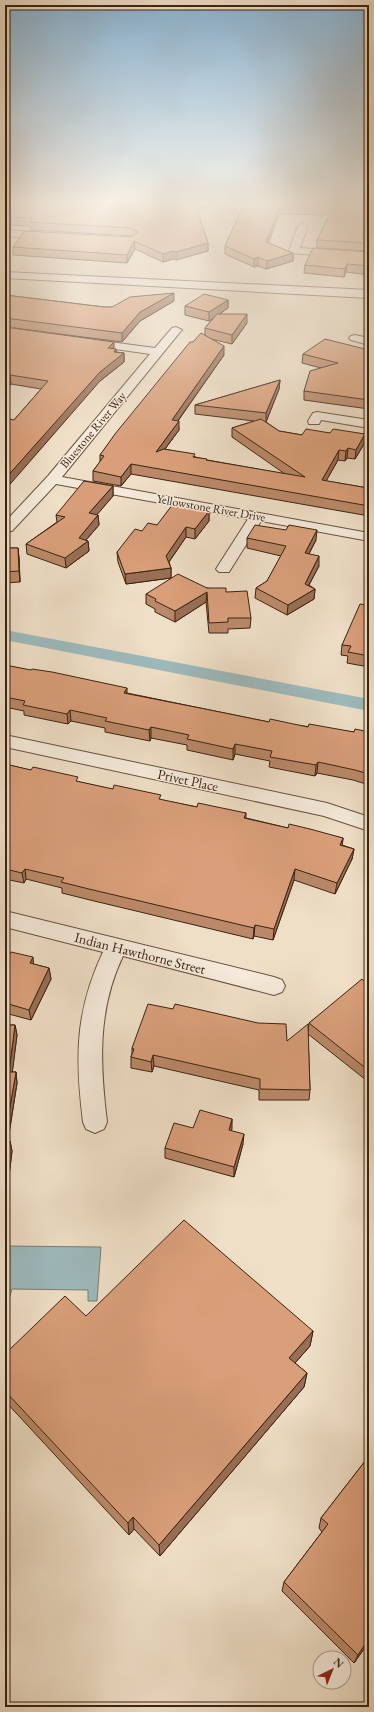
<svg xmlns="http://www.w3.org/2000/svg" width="374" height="1712" font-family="'EB Garamond',serif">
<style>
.water{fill:#9dbabd;stroke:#767e78}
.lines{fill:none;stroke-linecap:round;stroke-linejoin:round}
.canal{fill:#9dbabd;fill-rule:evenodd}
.minor-casing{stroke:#68523e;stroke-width:2}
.tertiary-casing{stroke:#68523e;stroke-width:2}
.minor{fill:#f5eadb;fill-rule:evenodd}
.tertiary{fill:#f5eadb;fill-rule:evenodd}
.wall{fill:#bb8969;stroke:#3b2311}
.shaded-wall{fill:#986f55;stroke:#3b2311}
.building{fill:#d99f7a;stroke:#3b2311}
.labels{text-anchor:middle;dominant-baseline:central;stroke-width:3;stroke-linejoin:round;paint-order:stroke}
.far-street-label{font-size:12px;fill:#3b2311;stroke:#f5eadb}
.street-label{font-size:14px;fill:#3b2311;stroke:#f5eadb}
</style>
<rect width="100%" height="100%" fill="#efdfc7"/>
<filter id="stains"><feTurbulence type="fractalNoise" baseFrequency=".005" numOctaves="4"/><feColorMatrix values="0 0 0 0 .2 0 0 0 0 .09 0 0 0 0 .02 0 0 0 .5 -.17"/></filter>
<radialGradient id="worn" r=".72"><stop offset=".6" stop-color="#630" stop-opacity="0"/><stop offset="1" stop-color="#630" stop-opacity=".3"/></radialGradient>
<path class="water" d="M5,1246L101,1247L97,1301H88V1290L12,1289L10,1296H5Z"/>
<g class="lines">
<path class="canal" d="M5,630L369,699V711L5,640Z"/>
<g class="minor-casing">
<g id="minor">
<path d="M303,223L308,226L300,248L369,253V259L290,253L289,251L298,226Z"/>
<path d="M5,230L48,233L53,236L48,239L5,236Z"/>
<path d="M176,327L182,330L180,332L62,477L369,533V541L261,521L229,572H219L216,569L248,519L56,484L12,531L5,532V522L48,476L150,354L87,345L83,344L81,342L83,340L87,339L155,348L172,328Z"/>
<path d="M355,335L369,338V345L351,340L349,338L351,336Z"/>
<path d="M317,412L369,420V428L321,420L319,424H309L308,421L313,413Z"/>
<path d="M5,735L327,803L369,817V831L324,816L5,747Z"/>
<path d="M5,911L274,977L282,980L285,986L282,992L274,995L123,956C97,1010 100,1065 107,1122L104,1129L95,1133L86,1129L83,1122C75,1057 75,1012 103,952L5,927Z"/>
</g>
</g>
<g class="tertiary-casing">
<path id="tertiary" d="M5,272L369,290V298L5,278Z"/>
</g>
<use href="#minor" class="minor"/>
<use href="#tertiary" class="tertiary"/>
</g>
<g class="wall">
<path d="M5,202H220L197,210L208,243V251L176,260L173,259L163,262L135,249L127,263L13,255V247L132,237L133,236L31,230L30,226L5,225Z"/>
<path d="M245,202H369V251L317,248V240L329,215L279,214L268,243L293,253V261L266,269L258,266L254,267L225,254V246Z"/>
<path d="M369,252V275L346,272L344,277L304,273L305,265Z"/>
<path d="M5,295L104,307H112L174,301L140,321L122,342L14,328L116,349V352L124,353V362L100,381L14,420L41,389L11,384L5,391Z"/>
<path d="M228,300V308L220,314L247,323L232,344L211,339L224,355L178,421L179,430L165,449L207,460L285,474L232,437V428L254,421L195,414V405L280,380L279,389L266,422L279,431L302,435L330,433L365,434L364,444L355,459L347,458L345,461L338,460L326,481L368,488L369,486V516L131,474L121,486L93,481V471L100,462V455L193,342L205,335V328L214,317L209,321L185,315V306Z"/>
<path d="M369,350V409L304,400V391L321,368L302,363L303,354Z"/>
<path d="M113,486V496L97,514L98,515L99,525L86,540L88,541L89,551L66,568L27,554L26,544L57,522L56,515Z"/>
<path d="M209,511V521L195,539L186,537L169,562L171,568V578L126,584L118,562L117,552L142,531L157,525Z"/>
<path d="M247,538L316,540L309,554L319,566L309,585L315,589L314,599L287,615L255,598L256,588L267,581L281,556L247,548Z"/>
<path d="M5,548H18L19,558L20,582L5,583Z"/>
<path d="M207,588L226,592L251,618L250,628L228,629V633H209L206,602L175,622L155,612V609L146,604V594Z"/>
<path d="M369,598V667L347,663L348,656L341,655L342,645L366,605Z"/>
<path d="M5,665L127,693L205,709L269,722L354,732H369V785L353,780L317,773L315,776L269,767L270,761L235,754L233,760L187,750V745L151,738L150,741L105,732V728L71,721L68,724L24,715V711L5,707Z"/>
<path d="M5,764L79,782L161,800L197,807L246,813V818L288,828L343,838L342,845L354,849L352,859L335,894L294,880L273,940L254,936L253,939L90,900L62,893V888L26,879L24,883L5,879Z"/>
<path d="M5,957L49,968L51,979L31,1020L5,1013Z"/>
<path d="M369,977V1078L366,1080L308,1034L310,1090L309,1100H259V1090L154,1066L152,1072L131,1068V1057L132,1053V1048L287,1041L308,1032L309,1023L364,981Z"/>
<path d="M5,1025H15L17,1035L12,1072H16L17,1083L8,1141H10L12,1151L9,1176H5Z"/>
<path d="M232,1119L231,1131L243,1144L234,1177L165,1158V1148L193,1128Z"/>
<path d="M86,1316L313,1331L310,1346L295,1363L307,1373L304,1387L160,1556L134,1529L129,1535L5,1401V1354Z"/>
<path d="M369,1456V1642L354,1663L282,1591L284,1582L322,1532L319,1528L321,1518Z"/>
</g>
<g class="shaded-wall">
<path d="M199,202H220L195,211V203Z"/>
<path d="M280,206L279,214L266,250V242Z"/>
<path d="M134,241L135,249L127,263V255Z"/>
<path d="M208,243V251L176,260V252Z"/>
<path d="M173,251V259L163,262V254Z"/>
<path d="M293,253V261L266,269L267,261Z"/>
<path d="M258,257V266L254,267V259Z"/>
<path d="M347,264L346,272L344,277L345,269Z"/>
<path d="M174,293V301L140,321L122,342V333L140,312Z"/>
<path d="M228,300V308L209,321V312Z"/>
<path d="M247,314V323L232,344V335Z"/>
<path d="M114,342V351L108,348Z"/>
<path d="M224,346V355L172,429V420Z"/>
<path d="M116,349V358L124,353V362L100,381L5,490V479Z"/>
<path d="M10,375L11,384L5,391V380Z"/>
<path d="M280,380L279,389L266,422V413Z"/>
<path d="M179,421V430L156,461V452Z"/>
<path d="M365,434L364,444L355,459L356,450Z"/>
<path d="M348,448L347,458L345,461L346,451Z"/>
<path d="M339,450L338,460L321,490L322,480Z"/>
<path d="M131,464V474L121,486V477Z"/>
<path d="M113,486V496L90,523L89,513Z"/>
<path d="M209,511V521L195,539V529Z"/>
<path d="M98,515L99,525L80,547L88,541L89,551L66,568L65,558L79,538Z"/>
<path d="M186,527V537L166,566V556Z"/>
<path d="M317,530L316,540L304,563L305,553Z"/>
<path d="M18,548L19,558L20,582L19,571Z"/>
<path d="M319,556V566L304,594L305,584Z"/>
<path d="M171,568V578L126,584L125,574Z"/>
<path d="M315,589L314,599L287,615L288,605Z"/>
<path d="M207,592L206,602L175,622V611Z"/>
<path d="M127,688V699L124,693Z"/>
<path d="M70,710L71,721L68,724L67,714Z"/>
<path d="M151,727V738L150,741L149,730Z"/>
<path d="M235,744V754L233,760V749Z"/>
<path d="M318,762L317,773L315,776L316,765Z"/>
<path d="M343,838L342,849L340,845Z"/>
<path d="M354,849L352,859L335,894L337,883Z"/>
<path d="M25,869L26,879L24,883L22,873Z"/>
<path d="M295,869L294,880L273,940L274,929Z"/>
<path d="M255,925L254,936L253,939L254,928Z"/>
<path d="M33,957L34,968L30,963Z"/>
<path d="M49,968L51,979L31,1020L29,1010Z"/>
<path d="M15,1025L17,1035L11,1083L9,1072Z"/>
<path d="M153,1055L154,1066L152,1072L151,1062Z"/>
<path d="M369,1069V1078L366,1080L368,1070Z"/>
<path d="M16,1072L17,1083L6,1151L5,1146V1136Z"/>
<path d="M232,1119V1129L228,1140L229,1130Z"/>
<path d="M244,1134L243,1144L234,1177V1167Z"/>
<path d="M10,1141L12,1151L9,1176L7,1166Z"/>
<path d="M313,1331L310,1346L287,1372L289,1358Z"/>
<path d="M307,1373L304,1387L160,1556L159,1545Z"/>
<path d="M133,1517L134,1529L129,1535L128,1523Z"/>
<path d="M369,1638V1642L354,1663L358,1655Z"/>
</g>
<g class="building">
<path d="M5,202H199L195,203L208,243L176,252L173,251L163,254L134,241L127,255L13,247L24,231L132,237L138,232L132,228L30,222L33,218L5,217Z"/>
<path d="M245,202H369V243L317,240L333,208L280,206L266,242L293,253L267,261L258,257L254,259L225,246Z"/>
<path d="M313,248L369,252V266L347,264L345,269L305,265Z"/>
<path d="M174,293L140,312L122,333L5,318V295L104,307H112L130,297Z"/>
<path d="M204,294L228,300L209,312L185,306Z"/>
<path d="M217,314H247L232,335L205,328Z"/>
<path d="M5,327L114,342L108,348L116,349L114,352L124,353L100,372L5,479V418L14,420L48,381L10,375L5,380Z"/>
<path d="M201,333L224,346L172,420L179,421L156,452L164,449L195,454L193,457L207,459L206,460L305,477L232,428L261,419L279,431L302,435L306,429L330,433L333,429L365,434L356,450L348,448L346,451L339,450L322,480L368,488L369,486V506L131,464L121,477L93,471L104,456L100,455L115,434L190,342H193Z"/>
<path d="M325,339L369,350V400L304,391L310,371L338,363L303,354Z"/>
<path d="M280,380L266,413L195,405Z"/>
<path d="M84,481L113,486L89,513L98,515L79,538L88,541L65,558L26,544L65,517L56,515Z"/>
<path d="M173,504L209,511L195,529L186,527L166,556L171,568L125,574L117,552L135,529L142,531L148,523L157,525Z"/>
<path d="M255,525L286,530L289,525L317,530L305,553L319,556L305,584L315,589L288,605L256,588L267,581L286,546L247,538Z"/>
<path d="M5,548H18L19,571L5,572Z"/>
<path d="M178,574L207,588H226V592L247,591L251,618H228V622L209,623L207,592L175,611L155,601L156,599L146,594Z"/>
<path d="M369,598V656L348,652L351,646L342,645L360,604L366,605Z"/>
<path d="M5,665L31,670L32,669L52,672L127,688L124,693L205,709L269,722L270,719L308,727L309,724L354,732L355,729L369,732V774L355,770L318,762L316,765L270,757L272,751L235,744L233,749L187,739L189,735L151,727L149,730L105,721L107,718L70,710L67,714L23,705L25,701L5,697Z"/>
<path d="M5,764L31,770L33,767L78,777L76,781L113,789L114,785L161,795L159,799L197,807L198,803L246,813L244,818L288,828L289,824L310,829L343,838L340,845L354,849L337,883L295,869L274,929L255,925L254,928L89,889L61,882L64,878L25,869L22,873L5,869Z"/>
<path d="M11,952L33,957L30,963L49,968L29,1010L5,1003V957L8,958Z"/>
<path d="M369,977V1069L368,1070L309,1023L362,979L364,981Z"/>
<path d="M148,1004L173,1009L175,1004L258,1023L286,1024L287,1041L308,1024L310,1090L260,1089V1079L153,1055L151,1062L131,1057L134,1049L132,1048Z"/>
<path d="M5,1025H15L9,1072H16L5,1136Z"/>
<path d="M200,1110L232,1119L229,1130L244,1134L234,1167L165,1148L174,1123L193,1128Z"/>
<path d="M5,1141H10L7,1166H5Z"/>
<path d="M184,1220L313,1331L289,1358L307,1373L159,1545L133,1517L128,1523L5,1391V1379L7,1377L5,1374V1354L65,1296L86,1316Z"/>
<path d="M369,1456V1638L358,1655L284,1582L328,1524L321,1518Z"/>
</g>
<linearGradient id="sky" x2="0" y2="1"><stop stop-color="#8ab6d7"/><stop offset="0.46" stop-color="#f8f1e6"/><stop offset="1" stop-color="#f8f1e6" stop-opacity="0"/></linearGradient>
<rect width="374" height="442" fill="url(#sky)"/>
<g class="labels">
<g class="far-street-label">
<text transform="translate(93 430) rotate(-50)">Bluestone River Way</text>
<text transform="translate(211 508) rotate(10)">Yellowstone River Drive</text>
</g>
<g class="street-label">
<text transform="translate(188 780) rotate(12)">Privet Place</text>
<text transform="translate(140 953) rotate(14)">Indian Hawthorne Street</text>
</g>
</g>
<rect width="374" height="1712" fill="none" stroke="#efdfc7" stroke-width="20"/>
<rect x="6" y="6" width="362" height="1700" fill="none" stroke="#3b2311" stroke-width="2"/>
<rect x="10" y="10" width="354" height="1692" fill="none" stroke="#3b2311"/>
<g transform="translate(332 1670) rotate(43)"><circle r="19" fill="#f5eadb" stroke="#ab9a8a"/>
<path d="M0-3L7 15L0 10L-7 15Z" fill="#8f2418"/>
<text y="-6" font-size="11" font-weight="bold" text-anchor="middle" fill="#3b2311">N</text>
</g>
<rect width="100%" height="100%" filter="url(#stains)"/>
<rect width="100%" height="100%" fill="url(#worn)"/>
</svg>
